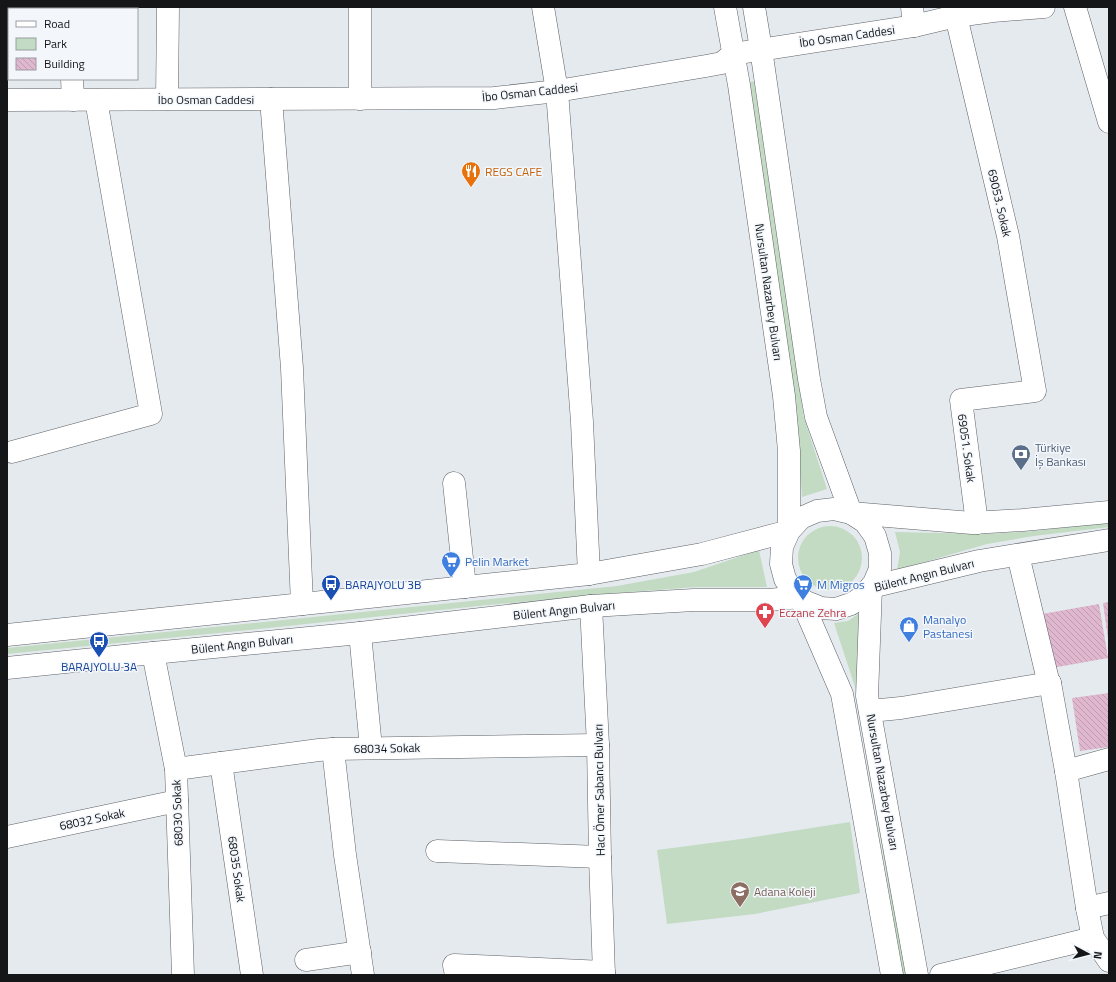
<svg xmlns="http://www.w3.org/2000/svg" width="1116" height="982" font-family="'Titillium Web',sans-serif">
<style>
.green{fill:#c3dbc2}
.building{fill:url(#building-back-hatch)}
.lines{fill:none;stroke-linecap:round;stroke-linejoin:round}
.minor-casing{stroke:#5e6267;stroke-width:23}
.tertiary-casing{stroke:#5e6267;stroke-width:23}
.secondary-casing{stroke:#5e6267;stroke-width:23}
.minor{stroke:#fff;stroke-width:22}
.tertiary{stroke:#fff;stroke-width:22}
.secondary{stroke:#fff;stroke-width:22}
.labels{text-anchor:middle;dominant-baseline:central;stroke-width:3;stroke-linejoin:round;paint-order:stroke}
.street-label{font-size:12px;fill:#141618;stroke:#f3f7fc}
.food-label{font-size:12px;fill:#c56008;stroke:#f3f7fc;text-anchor:start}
.service-label{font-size:12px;fill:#4e5e75;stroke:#f3f7fc;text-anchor:start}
.shop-label{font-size:12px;fill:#366cbe;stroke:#f3f7fc;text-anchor:start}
.transit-label{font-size:12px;fill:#164399;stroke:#f3f7fc;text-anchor:start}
.health-label{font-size:12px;fill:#be3a42;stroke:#f3f7fc;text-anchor:start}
.education-label{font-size:12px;fill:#785e54;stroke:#f3f7fc;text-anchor:start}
</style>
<defs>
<pattern id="building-back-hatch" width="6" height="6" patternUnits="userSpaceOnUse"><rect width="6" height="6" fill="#dfb8cf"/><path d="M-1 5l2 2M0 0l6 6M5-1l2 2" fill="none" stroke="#be9db1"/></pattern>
</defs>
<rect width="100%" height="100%" fill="#e5eaef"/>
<g class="green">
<path d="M754,81L804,418L827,489L802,497L796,418L750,82Z"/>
<path d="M1109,522V527L1034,536L987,544L897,570L900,552L895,532L986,534L1034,531Z"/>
<circle cx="830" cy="558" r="32"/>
<path d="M759,550L767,587H696L618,593L488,605L249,630L7,654V648L617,586L694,572Z"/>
<path d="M861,612L907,975H903L856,690L834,623L848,621Z"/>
<path d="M850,822L860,893L755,914L667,924L657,850L741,839Z"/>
</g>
<g class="building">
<path d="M1109,602V639H1108L1103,603Z"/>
<path d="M1099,604L1108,658L1052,668L1042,614Z"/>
<path d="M1109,693V747L1080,751L1072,698Z"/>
</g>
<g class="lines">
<g class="minor-casing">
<g id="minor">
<path d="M360,7V99"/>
<path d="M1075,7L1109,122"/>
<path d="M956,16L1008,236L1035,391L961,400L977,523"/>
<path d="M557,91L582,422L589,574"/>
<path d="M167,99L168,7"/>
<path d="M271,99L292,368L302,604"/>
<path d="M12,452L151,414L96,100"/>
<path d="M454,483L465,587"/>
<path d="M1018,555L1048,680L1050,683L1066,771L1087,908L1093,938L1109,961"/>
<path d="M591,606L598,745L600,857L604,975"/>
<path d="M360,633L371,748"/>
<path d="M153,653L176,769L183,975"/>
<path d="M870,711L901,708L1050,683"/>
<path d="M333,749L345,855L363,975"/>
<path d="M221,763L252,975"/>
<path d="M176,769L319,750L333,749L598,745"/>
<path d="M1066,771L1109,759"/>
<path d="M7,837L177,801"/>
<path d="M437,851L600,857"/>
<path d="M1087,908L1109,903"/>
<path d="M306,960L360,952"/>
<path d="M456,975L454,965L604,972"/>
<path d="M941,975L1093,938"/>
</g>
</g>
<g class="tertiary-casing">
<g id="tertiary">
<path d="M70,7V9"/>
<path d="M543,7L557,91"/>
<path d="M72,79L73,100"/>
</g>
</g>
<g class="secondary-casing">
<g id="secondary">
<path d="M725,7L739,85L784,396L789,451V531L782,547L781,564L785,579L794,593L806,602L821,608L836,609L851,604L864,596L874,583L880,569V553L875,536L865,522L851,513"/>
<path d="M754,7L761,49L809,379L816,417L851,513"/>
<path d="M912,7L914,26"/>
<path d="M7,100L494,98L557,91L706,66L722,63L733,54L914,26L956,16L993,11L1044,7"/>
<path d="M871,587L867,696L917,975"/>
<path d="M871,587L979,561L1109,540"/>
<path d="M800,597L842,694L892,975"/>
<path d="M7,635L589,574L702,554L789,531L801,518L817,511L834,509L851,513L972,523L1023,520L1109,512"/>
<path d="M7,668L153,653L360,633L591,606L694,600H769L800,597"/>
</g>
</g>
<use href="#minor" class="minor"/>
<use href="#tertiary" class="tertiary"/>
<use href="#secondary" class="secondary"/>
</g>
<defs>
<g id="restaurant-pin" transform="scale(1)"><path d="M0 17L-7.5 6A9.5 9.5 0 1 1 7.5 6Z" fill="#e8710a" stroke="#f3f7fc"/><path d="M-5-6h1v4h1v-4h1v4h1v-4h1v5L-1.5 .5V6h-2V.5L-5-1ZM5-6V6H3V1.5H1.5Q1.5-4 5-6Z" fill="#fff"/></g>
<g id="bank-pin" transform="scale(1)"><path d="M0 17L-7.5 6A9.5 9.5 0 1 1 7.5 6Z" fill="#5c6f8a" stroke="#f3f7fc"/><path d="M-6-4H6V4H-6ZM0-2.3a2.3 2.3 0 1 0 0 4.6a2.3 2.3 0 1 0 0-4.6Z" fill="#fff"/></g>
<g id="supermarket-pin" transform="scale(1)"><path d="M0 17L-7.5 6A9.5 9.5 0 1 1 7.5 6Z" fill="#3f7fe0" stroke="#f3f7fc"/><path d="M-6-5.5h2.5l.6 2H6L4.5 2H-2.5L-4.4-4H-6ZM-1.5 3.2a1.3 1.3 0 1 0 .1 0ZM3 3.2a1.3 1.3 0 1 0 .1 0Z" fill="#fff"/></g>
<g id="bus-pin" transform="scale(1)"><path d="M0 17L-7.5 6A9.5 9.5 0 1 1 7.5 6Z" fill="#1a4fb4" stroke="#f3f7fc"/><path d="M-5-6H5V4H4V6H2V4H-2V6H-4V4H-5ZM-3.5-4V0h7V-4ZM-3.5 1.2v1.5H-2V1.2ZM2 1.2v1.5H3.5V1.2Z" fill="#fff"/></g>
<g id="pharmacy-pin" transform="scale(1)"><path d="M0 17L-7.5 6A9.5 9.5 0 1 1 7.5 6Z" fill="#e0444e" stroke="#f3f7fc"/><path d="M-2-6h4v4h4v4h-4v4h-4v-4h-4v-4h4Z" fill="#fff"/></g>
<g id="shop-pin" transform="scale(1)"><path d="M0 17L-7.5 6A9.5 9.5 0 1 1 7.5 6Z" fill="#3f7fe0" stroke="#f3f7fc"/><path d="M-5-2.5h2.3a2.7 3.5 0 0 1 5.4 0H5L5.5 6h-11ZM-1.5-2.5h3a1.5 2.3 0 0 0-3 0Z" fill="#fff"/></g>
<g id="school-pin" transform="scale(1)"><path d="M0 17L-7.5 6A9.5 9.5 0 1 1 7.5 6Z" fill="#8d6e63" stroke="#f3f7fc"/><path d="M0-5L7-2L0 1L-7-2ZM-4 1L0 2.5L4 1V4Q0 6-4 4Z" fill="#fff"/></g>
</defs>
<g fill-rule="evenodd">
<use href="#restaurant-pin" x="471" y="171"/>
<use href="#bank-pin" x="1021" y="454"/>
<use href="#supermarket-pin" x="451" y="561"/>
<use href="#bus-pin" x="331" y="584"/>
<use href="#supermarket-pin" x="803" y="584"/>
<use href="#pharmacy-pin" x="765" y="612"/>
<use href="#shop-pin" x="909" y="626"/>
<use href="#bus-pin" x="99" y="641"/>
<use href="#school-pin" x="740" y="891"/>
</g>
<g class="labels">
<g class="street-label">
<text transform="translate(847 36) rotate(-8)">İbo Osman Caddesi</text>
<text transform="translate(530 92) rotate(-6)">İbo Osman Caddesi</text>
<text x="206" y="99">İbo Osman Caddesi</text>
<text transform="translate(1000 203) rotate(77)">69053. Sokak</text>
<text transform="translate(769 292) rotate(82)">Nursultan Nazarbey Bulvarı</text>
<text transform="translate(967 448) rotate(82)">69051. Sokak</text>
<text transform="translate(924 575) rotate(-14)">Bülent Angın Bulvarı</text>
<text transform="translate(564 610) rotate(-6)">Bülent Angın Bulvarı</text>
<text transform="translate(242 644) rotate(-6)">Bülent Angın Bulvarı</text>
<text transform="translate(387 748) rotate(-1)">68034 Sokak</text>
<text transform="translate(883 782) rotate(80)">Nursultan Nazarbey Bulvarı</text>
<text transform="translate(599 790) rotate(-91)">Hacı Ömer Sabancı Bulvarı</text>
<text transform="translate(177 813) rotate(-92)">68030 Sokak</text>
<text transform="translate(92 819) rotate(-12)">68032 Sokak</text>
<text transform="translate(237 869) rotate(82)">68035 Sokak</text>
</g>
<g class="food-label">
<text x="485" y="171">REGS CAFE</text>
</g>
<g class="service-label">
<text x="1035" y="447">Türkiye<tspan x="1035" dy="14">İş Bankası</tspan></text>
</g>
<g class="shop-label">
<text x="465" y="561">Pelin Market</text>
<text x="817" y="584">M Migros</text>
<text x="923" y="619">Manalyo<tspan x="923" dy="14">Pastanesi</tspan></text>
</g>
<g class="transit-label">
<text x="345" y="584">BARAJYOLU 3B</text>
<text x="99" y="666" text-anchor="middle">BARAJYOLU 3A</text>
</g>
<g class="health-label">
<text x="779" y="612">Eczane Zehra</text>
</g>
<g class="education-label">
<text x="754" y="891">Adana Koleji</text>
</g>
</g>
<rect width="1116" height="982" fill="none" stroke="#141618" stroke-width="16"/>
<rect x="8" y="8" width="130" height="72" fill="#f3f7fc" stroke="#9a9da1"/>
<rect x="16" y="21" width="20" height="6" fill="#ffffff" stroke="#9a9da1"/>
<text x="44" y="28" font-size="12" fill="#141618">Road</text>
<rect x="16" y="38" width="20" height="12" fill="#c3dbc2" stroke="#9a9da1"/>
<text x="44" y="48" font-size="12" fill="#141618">Park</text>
<rect x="16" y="58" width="20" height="12" fill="url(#building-back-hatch)" stroke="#9a9da1"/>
<text x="44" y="68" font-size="12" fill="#141618">Building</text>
<g transform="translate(1088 954) rotate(97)" stroke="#f3f7fc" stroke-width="3" paint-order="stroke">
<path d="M0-3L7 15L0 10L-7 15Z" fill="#141618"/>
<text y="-6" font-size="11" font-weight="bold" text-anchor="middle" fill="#141618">N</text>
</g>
</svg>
